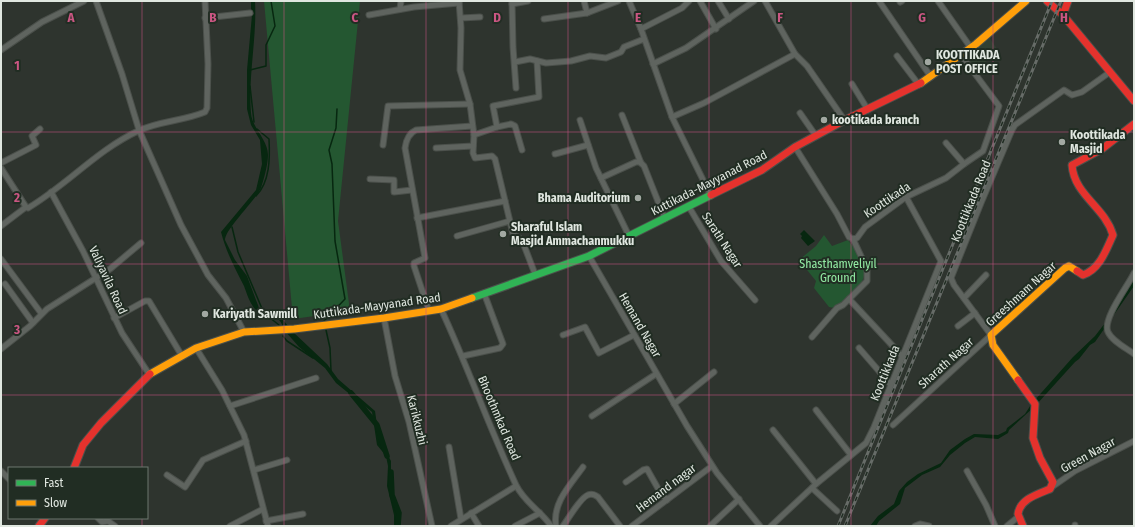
<svg xmlns="http://www.w3.org/2000/svg" width="1135" height="527" font-family="'Fira Sans Condensed',sans-serif">
<style>
.built{fill:#314032}
.green{fill:#245731}
.water{fill:#072710}
.lines{fill:none;stroke-linecap:round;stroke-linejoin:round}
.stream{stroke:#072710;stroke-width:1.5}
.canal{stroke:#072710;stroke-width:5.5}
.street-casing{stroke:#4b504b;stroke-width:7}
.fast-casing{stroke:#4b504b;stroke-width:9}
.slow-casing{stroke:#4b504b;stroke-width:9}
.jam-casing{stroke:#4b504b;stroke-width:9}
.street{stroke:#5f645f;stroke-width:5}
.fast{stroke:#30b455;stroke-width:7}
.slow{stroke:#ff9f0a;stroke-width:7}
.jam{stroke:#e5322d;stroke-width:7}
.rail-casing{stroke:#676c68;stroke-width:3}
.rail{stroke:#212d23;stroke-width:1.5;stroke-dasharray:4.5;stroke-linecap:butt}
.grid{fill:none;stroke:#cb5683;stroke-width:1;stroke-opacity:0.55}
.poi-dot{fill:#a2a8a2;stroke:#212d23;stroke-width:1.5}
.labels{text-anchor:middle;dominant-baseline:central;stroke-width:4;stroke-linejoin:round;paint-order:stroke}
.poi-label{font-size:12px;font-weight:bold;fill:#e0e7e0;stroke:#212d23;text-anchor:start}
.street-label{font-size:12px;fill:#e0e7e0;stroke:#212d23}
.park-label{font-size:12px;fill:#93eba3;stroke:#212d23}
.grid-label{font-size:13px;text-anchor:middle;font-weight:bold;fill:#cb5683;stroke:#212d23;stroke-width:4;stroke-linejoin:round;paint-order:stroke}
</style>
<rect width="100%" height="100%" fill="#2e342e"/>
<path class="built" d="M989,37L999,52L976,69L965,56Z"/>
<g class="green">
<path d="M264,1H360L338,221L350,311L293,319Z"/>
<path d="M824,235L832,246L848,240C863,260 874,274 852,294C847,299 841,304 835,308L829,307L814,288L816,281L799,260L816,246Z"/>
</g>
<g class="water">
<path d="M251,1H255C257,39 248,75 251,113C252,128 268,140 268,155C268,164 264,179 261,188C255,201 225,229 225,240L235,260L247,276L259,308L280,316L288,326L283,327C279,312 263,318 254,308C249,301 247,294 244,286C235,268 226,252 221,232L256,190L262,164L260,140L251,125L247,109V70L252,15L254,14L251,9Z"/>
<path d="M804,230L815,241L808,246L801,238L802,236L800,234Z"/>
<path d="M1134,278V286L1095,342L1090,345L1079,359L1075,362L1037,404L1034,401L1073,357L1095,336L1112,314Z"/>
<path d="M285,331H292L327,364L338,379L375,411L379,439L391,461V487L398,513L397,526H394V515L387,486L388,466L386,456L377,445L372,412L336,383L325,368L299,347Z"/>
<path d="M1032,403L1034,407L1009,430L1008,433L998,439L975,437L965,443L950,455L940,467L922,475L905,488L900,504L879,521L876,526H870L878,516L894,504L899,491L907,482L918,474L941,463L950,450L965,439L974,434L998,435L1006,431L1007,428L1025,414Z"/>
</g>
<g class="lines">
<g class="stream">
<path d="M250,70L266,66V45L275,26L271,1"/>
<path d="M250,86L254,122"/>
<path d="M256,196C270,182 270,158 269,139L257,129"/>
<path d="M232,227L238,252L263,311"/>
<path d="M265,314L279,325"/>
<path d="M324,321L345,299L335,241L332,164L329,150L336,128L337,109"/>
<path d="M326,330L330,348L331,371"/>
<path d="M283,336L287,341L313,358"/>
</g>
<g class="canal">
<path d="M351,393L377,425L387,456"/>
<path d="M391,472L392,495L399,513L398,526"/>
</g>
<g class="street-casing">
<g id="street">
<path d="M96,1L122,74L139,130L181,225L208,275L226,298L244,332"/>
<path d="M459,1L461,28L460,70L470,104L474,135L473,153L475,158L492,156L495,159L513,234L522,240L535,274"/>
<path d="M512,1L513,47L516,88"/>
<path d="M584,1L587,13"/>
<path d="M629,1L641,29L672,117L711,196"/>
<path d="M700,1L716,29"/>
<path d="M718,1L729,19"/>
<path d="M765,1L795,54L807,66L845,121"/>
<path d="M879,1L931,77"/>
<path d="M938,1L971,48"/>
<path d="M900,2L902,1"/>
<path d="M512,4L528,1"/>
<path d="M400,9L401,1"/>
<path d="M369,15L414,7L459,3"/>
<path d="M205,18L250,13"/>
<path d="M461,18L480,17"/>
<path d="M544,19L587,13L618,1"/>
<path d="M641,29L682,8L689,1"/>
<path d="M1,50L42,22L84,1"/>
<path d="M961,55L999,106L983,151L964,164"/>
<path d="M897,56L919,85"/>
<path d="M515,62L530,59L546,63L571,61L590,56L606,58L621,52L624,47L644,39"/>
<path d="M653,64L686,48L754,1"/>
<path d="M852,84L868,110"/>
<path d="M800,113L816,136"/>
<path d="M622,115L641,163"/>
<path d="M672,117L704,103L795,54"/>
<path d="M580,120L596,168L629,236"/>
<path d="M497,127L511,124L515,126L522,150"/>
<path d="M474,135L497,127L493,106L539,97L537,61"/>
<path d="M383,145L388,106L470,104"/>
<path d="M795,147L837,214L849,237L853,239L857,238L865,227L906,197L946,178L964,164L946,143"/>
<path d="M436,148L473,146"/>
<path d="M555,154L588,145"/>
<path d="M1,163L36,145L32,136L40,129"/>
<path d="M1,168L26,207L28,208C67,185 97,150 138,131C158,121 184,121 205,112L207,108L208,64L205,1"/>
<path d="M601,178L636,162H640L644,166L665,219"/>
<path d="M370,179L394,180V192L412,190"/>
<path d="M51,192L83,251L122,333L149,374"/>
<path d="M689,207L721,261L755,300"/>
<path d="M417,218L505,201"/>
<path d="M1,226L26,207"/>
<path d="M457,236L510,221"/>
<path d="M589,256L687,426L717,473L760,526"/>
<path d="M1,259L41,313"/>
<path d="M1134,273C1128,286 1102,319 1108,332C1112,341 1126,348 1134,354"/>
<path d="M5,284L33,323"/>
<path d="M964,298L986,275"/>
<path d="M849,299L903,357"/>
<path d="M441,309C468,367 489,427 516,485C524,502 541,511 551,526"/>
<path d="M429,311L414,266V263L425,258L405,148C406,141 409,133 416,130L472,126"/>
<path d="M114,318L145,301H149L182,356"/>
<path d="M384,318L395,376L409,422L432,526"/>
<path d="M958,326L975,313"/>
<path d="M563,335L585,327L599,353L634,335"/>
<path d="M812,337L837,308L843,305L867,281V269L853,239"/>
<path d="M196,348L222,390L244,435L268,526"/>
<path d="M859,348L891,385"/>
<path d="M1,349L30,326L47,309L110,269L141,243"/>
<path d="M463,356L500,348L503,344L484,293"/>
<path d="M674,404L714,372"/>
<path d="M230,406L316,378"/>
<path d="M816,410L851,455"/>
<path d="M592,416L656,374"/>
<path d="M893,425L991,335L954,285L951,278L981,203L1012,130L1015,125L1064,90L1072,95L1082,92L1110,72"/>
<path d="M773,430L816,484"/>
<path d="M449,447L461,519"/>
<path d="M254,470L287,460"/>
<path d="M1,471L9,479"/>
<path d="M967,471L986,505L995,526"/>
<path d="M167,475L185,487L203,460L246,441"/>
<path d="M626,482L643,470L647,469L660,492L667,500"/>
<path d="M1052,487L1075,471L1134,441"/>
<path d="M812,488L837,511"/>
<path d="M471,513L479,526"/>
<path d="M98,518L102,522L108,521L115,526"/>
<path d="M266,521L303,514"/>
<path d="M1075,525V526"/>
<path d="M230,526L263,509"/>
<path d="M451,526L516,486"/>
<path d="M515,526L540,513"/>
<path d="M556,526C552,503 571,484 583,467"/>
<path d="M563,526C568,519 581,497 588,495C592,493 595,495 598,497L620,526"/>
<path d="M632,526L712,466"/>
<path d="M710,526L739,499"/>
<path d="M771,526L816,484L866,443L874,427L941,261L906,197"/>
<path d="M915,526L920,524L929,526"/>
<path d="M1007,526L1018,517"/>
</g>
</g>
<g class="fast-casing">
<path id="fast" d="M472,298L589,256L711,195"/>
</g>
<g class="slow-casing">
<g id="slow">
<path d="M921,83L976,44L1026,1"/>
<path d="M150,374L196,348L244,332L294,329L384,318L441,309L472,298"/>
<path d="M1018,380L993,345L991,335L1065,268L1069,266L1077,271"/>
</g>
</g>
<g class="jam-casing">
<g id="jam">
<path d="M1047,1L1063,15L1134,101"/>
<path d="M1063,15L1068,1"/>
<path d="M711,195L762,170L795,147L845,120L921,83"/>
<path d="M1077,271L1083,275C1100,269 1106,250 1113,235C1105,207 1074,195 1072,165L1102,149L1134,124"/>
<path d="M1018,380L1035,404L1033,438L1040,458L1053,482L1050,489C1038,494 1020,499 1018,514L1023,526"/>
<path d="M74,468L83,445L101,423L150,374"/>
<path d="M39,526L45,518"/>
</g>
</g>
<use href="#street" class="street"/>
<use href="#fast" class="fast"/>
<use href="#slow" class="slow"/>
<use href="#jam" class="jam"/>
<g class="rail-casing">
<g id="rail">
<path d="M838,526L1052,1"/>
<path d="M845,526L1061,1"/>
</g>
</g>
<use href="#rail" class="rail"/>
</g>
<path class="grid" d="M142,1V468M284,1V526M426,1V526M568,1V526M709,1V526M851,1V526M993,1V526M1,132H1134M1,264H1134M1,395H1134M142,518V526"/>
<g class="poi-dot">
<circle cx="928" cy="62" r="4"/>
<circle cx="824" cy="120" r="4"/>
<circle cx="1062" cy="142" r="4"/>
<circle cx="638" cy="198" r="4"/>
<circle cx="503" cy="234" r="4"/>
<circle cx="205" cy="314" r="4"/>
</g>
<g class="labels">
<g class="poi-label">
<text x="936" y="55">KOOTTIKADA<tspan x="936" dy="14">POST OFFICE</tspan></text>
<text x="832" y="120">kootikada branch</text>
<text x="1070" y="135">Koottikada<tspan x="1070" dy="14">Masjid</tspan></text>
<text x="630" y="198" text-anchor="end">Bhama Auditorium</text>
<text x="511" y="227">Sharaful Islam<tspan x="511" dy="14">Masjid Ammachanmukku</tspan></text>
<text x="213" y="314">Kariyath Sawmill</text>
</g>
<g class="street-label">
<text transform="translate(709 183) rotate(-27)">Kuttikada-Mayyanad Road</text>
<text transform="translate(887 200) rotate(-34)">Koottikada</text>
<text transform="translate(971 201) rotate(-68)">Koottikkada Road</text>
<text transform="translate(722 240) rotate(57)">Sarath Nagar</text>
<text transform="translate(108 280) rotate(65)">Valiyavila Road</text>
<text transform="translate(1021 294) rotate(-42)">Greeshmam Nagar</text>
<text transform="translate(377 306) rotate(-8)">Kuttikada-Mayyanad Road</text>
<text transform="translate(640 325) rotate(60)">Hemand Nagar</text>
<text transform="translate(946 363) rotate(-42)">Sharath Nagar</text>
<text transform="translate(885 373) rotate(-68)">Koottikkada</text>
<text transform="translate(499 418) rotate(67)">Bhoothmkad Road</text>
<text transform="translate(417 420) rotate(76)">Karikkuzhi</text>
<text transform="translate(1088 455) rotate(-29)">Green Nagar</text>
<text transform="translate(666 488) rotate(-37)">Hemand nagar</text>
</g>
<g class="park-label">
<text x="838" y="264">Shasthamveliyil<tspan x="838" dy="14">Ground</tspan></text>
</g>
</g>
<g class="grid-label">
<text x="71" y="22">A</text>
<text x="213" y="22">B</text>
<text x="355" y="22">C</text>
<text x="497" y="22">D</text>
<text x="638" y="22">E</text>
<text x="780" y="22">F</text>
<text x="922" y="22">G</text>
<text x="1064" y="22">H</text>
<text x="17" y="70">1</text>
<text x="17" y="202">2</text>
<text x="17" y="334">3</text>
</g>
<rect width="1135" height="527" fill="none" stroke="#e0e7e0" stroke-width="4"/>
<rect x="8" y="467" width="140" height="52" fill="#212d23" stroke="#6d776f"/>
<rect x="16" y="480" width="20" height="6" fill="#30b455" stroke="#6d776f"/>
<text x="44" y="487" font-size="12" fill="#e0e7e0">Fast</text>
<rect x="16" y="500" width="20" height="6" fill="#ff9f0a" stroke="#6d776f"/>
<text x="44" y="507" font-size="12" fill="#e0e7e0">Slow</text>
</svg>
